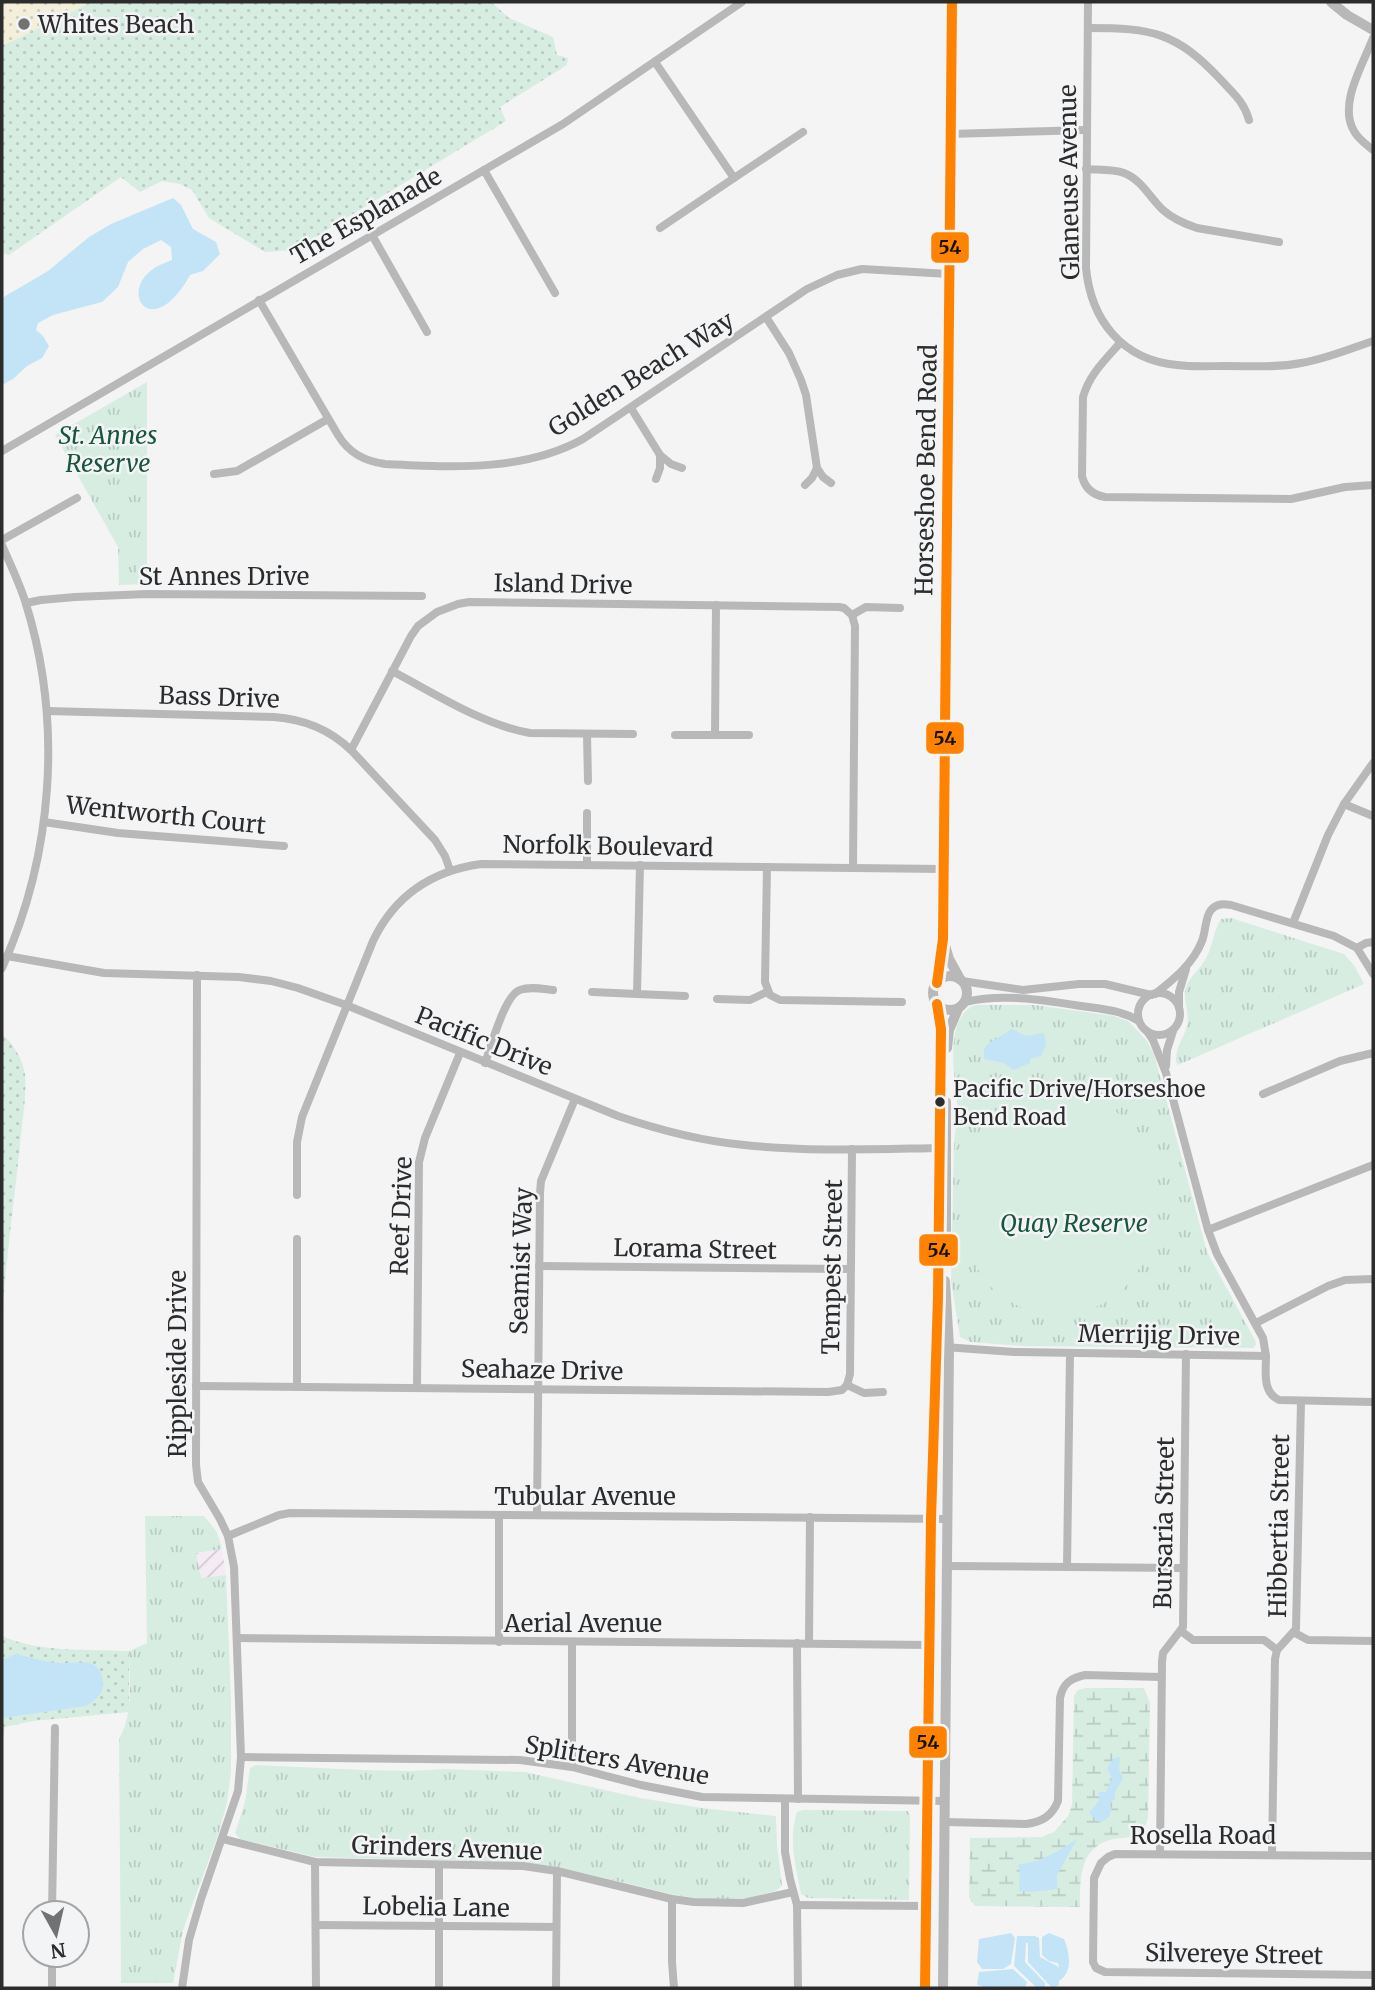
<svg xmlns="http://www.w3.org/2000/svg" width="1375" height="1990" font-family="Merriweather,serif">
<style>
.industrial{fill:url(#industrial-furrows)}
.grass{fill:url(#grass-dots)}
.wetland{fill:url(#wetland-marsh)}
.sand{fill:url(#sand-dots)}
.park{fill:url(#park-tufts)}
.pitch{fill:#d7ede2}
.water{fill:#c3e4f7}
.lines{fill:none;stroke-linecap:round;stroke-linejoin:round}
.street{stroke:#b8b8b9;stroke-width:8}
.secondary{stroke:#b8b8b8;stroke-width:10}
.bus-1-casing{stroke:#f3f4f6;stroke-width:16}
.bus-1{stroke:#ff8200;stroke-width:10}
.poi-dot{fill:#727273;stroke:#f3f4f6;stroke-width:2.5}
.bus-dot{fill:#2c2c2d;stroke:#f3f4f6;stroke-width:2.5}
.labels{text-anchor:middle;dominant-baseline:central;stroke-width:5;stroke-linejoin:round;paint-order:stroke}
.bus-label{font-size:22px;fill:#2c2c2d;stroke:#f3f4f6;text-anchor:start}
.poi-label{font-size:24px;fill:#2c2c2d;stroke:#f3f4f6;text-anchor:start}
.street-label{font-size:24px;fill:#2c2c2d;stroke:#f3f4f6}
.park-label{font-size:24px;font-style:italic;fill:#19543c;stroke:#f3f4f6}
.line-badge{stroke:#f3f4f6;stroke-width:2.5}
.pale-badge-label{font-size:19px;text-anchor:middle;font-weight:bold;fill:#111}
</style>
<defs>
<pattern id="industrial-furrows" width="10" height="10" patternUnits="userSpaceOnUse" patternTransform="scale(1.75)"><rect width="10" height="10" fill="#f5ebf5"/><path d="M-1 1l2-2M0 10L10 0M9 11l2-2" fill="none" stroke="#d2cad2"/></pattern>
<pattern id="grass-dots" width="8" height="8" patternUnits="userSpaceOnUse" patternTransform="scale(1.75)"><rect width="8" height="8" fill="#d7ede2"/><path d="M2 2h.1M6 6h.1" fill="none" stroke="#b9cbc2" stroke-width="1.8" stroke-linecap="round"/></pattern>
<pattern id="wetland-marsh" width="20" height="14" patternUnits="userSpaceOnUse" patternTransform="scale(1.75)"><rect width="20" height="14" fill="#d7ede2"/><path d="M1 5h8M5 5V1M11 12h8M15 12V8" fill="none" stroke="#b9cbc2"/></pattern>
<pattern id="sand-dots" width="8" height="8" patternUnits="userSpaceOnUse" patternTransform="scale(1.75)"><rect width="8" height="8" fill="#f4efdb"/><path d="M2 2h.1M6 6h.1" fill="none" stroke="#d1cdbc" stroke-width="1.8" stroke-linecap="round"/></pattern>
<pattern id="park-tufts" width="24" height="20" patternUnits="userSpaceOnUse" patternTransform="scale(1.75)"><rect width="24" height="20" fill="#d7ede2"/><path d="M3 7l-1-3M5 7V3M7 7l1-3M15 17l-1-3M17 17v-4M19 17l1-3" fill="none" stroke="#b9cbc2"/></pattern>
</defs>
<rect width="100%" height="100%" fill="#f4f4f5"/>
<path class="industrial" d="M222,1549L226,1575L201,1579L196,1553Z"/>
<g class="grass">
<path d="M91,2H491L509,18L553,37L557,55L568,58L567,65L500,107L506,121L294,250L265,252L209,218L192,190L180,184L162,181L140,192L121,177L9,255L2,253V46Z"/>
<path d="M2,1034C13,1043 23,1060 25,1074C27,1097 22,1121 20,1144C14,1204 5,1264 2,1324Z"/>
<path d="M2,1636C40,1653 88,1649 129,1651V1712L33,1721L5,1727L2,1744Z"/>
</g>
<path class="wetland" d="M1086,1688H1144L1150,1703L1148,1818L1144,1830C1134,1839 1125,1837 1113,1839C1079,1847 1080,1879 1080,1907L975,1906L969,1898L970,1838L1042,1837L1054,1832L1068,1816L1072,1805L1074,1696L1078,1690Z"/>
<path class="sand" d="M2,2H91L2,46Z"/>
<g class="park">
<path d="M147,382V584L119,585L118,547L55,435Z"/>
<path d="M1231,918L1344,954L1354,965L1364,984L1178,1065L1176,1062C1176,1045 1183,1040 1187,1026C1190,1014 1184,1003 1185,992C1187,978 1198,972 1205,960C1213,947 1213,931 1221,919Z"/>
<path d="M975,1005H1035L1114,1016L1128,1021L1133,1026L1147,1041L1154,1054L1207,1252L1255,1340L1256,1345L1253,1348L1020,1346L970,1342L960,1337L951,1281L954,1143C955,1129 959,1117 957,1104C955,1077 943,1018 975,1005Z"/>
<path d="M145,1516H204L217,1532L222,1549L196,1553L201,1578L226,1575L231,1700V1772L227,1803L218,1835L183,1930L173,1983H121L119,1739C134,1713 129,1680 129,1651L147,1643Z"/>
<path d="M256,1765L364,1770L412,1771L443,1769L525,1772L640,1798L702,1808L776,1816L777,1845L782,1885L776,1891L758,1896L729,1901L703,1899L676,1895L558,1867L522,1862L315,1857L240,1839L235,1833L245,1802L250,1768Z"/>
<path d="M803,1810L908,1811L910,1816L909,1900L808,1898L801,1894C796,1867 788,1839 797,1812Z"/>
</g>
<path class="pitch" d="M1048,1086C1062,1086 1076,1086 1089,1093C1144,1119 1172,1195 1148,1252C1141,1266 1133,1280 1121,1291C1083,1326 1016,1321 984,1279C970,1260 967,1232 967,1209C967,1188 966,1165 973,1146C981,1122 1004,1099 1027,1090C1033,1088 1041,1087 1048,1086Z"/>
<g class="water">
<path d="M173,198L181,205L193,229L216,242L220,254L203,271L190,275C152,344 116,291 156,267C161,264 167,262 172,260L171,247L161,240L143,249L128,262L118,287L102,302L53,315L38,323L36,330L43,336L49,346L42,358L27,366L13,379L2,385V298L48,271L89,237L111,224Z"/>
<path d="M1012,1029L1026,1036L1044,1033L1046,1045L1041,1056L1030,1059V1063L1013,1070L1004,1063L984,1059V1049L989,1043Z"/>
<path d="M16,1654C30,1657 44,1662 59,1663C74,1665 95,1655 102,1676C102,1677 103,1685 103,1686C102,1695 93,1702 86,1706L2,1718V1664L4,1659Z"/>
<path d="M1120,1757L1119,1769L1123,1778L1115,1792V1798L1109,1805L1112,1808L1109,1817L1100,1823L1089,1813L1099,1801V1792H1106L1112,1778L1107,1768L1114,1758Z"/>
<path d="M1077,1839L1057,1875V1889L1031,1892L1019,1891L1020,1873L1018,1865L1037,1861L1058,1851Z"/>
<path d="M1011,1933L1015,1938L1011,1964L1003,1969H982L977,1962L979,1939Z"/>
<path d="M1049,1933L1064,1939C1070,1953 1073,1972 1059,1981V1985L1052,1988L1028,1962V1943H1026L1025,1962L1045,1983V1988H1037L1014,1966L1017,1936H1035L1039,1938L1040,1957L1059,1967L1058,1963L1049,1961L1042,1955V1937Z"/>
<path d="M1013,1969L1027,1982L1025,1988C1015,1989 1005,1986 996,1987L995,1988H982V1986L977,1985L979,1972Z"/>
</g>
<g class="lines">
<g class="street">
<path d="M1088,2L1086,268C1091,320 1122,360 1177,365C1193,367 1209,366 1225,366C1250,366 1276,368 1301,363C1326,359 1349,349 1373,341"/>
<path d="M1088,28C1153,28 1176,32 1222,81C1234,94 1244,102 1249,120"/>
<path d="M1373,38C1363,65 1338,104 1354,131C1358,139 1367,145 1373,150"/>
<path d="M655,62L734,178L803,132"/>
<path d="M951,134L1086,130"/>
<path d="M1086,169C1097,170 1113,169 1124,173C1142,180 1150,198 1163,210C1173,219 1185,224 1197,228L1279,242"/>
<path d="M484,170L555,293"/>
<path d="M660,228L734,178"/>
<path d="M372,235L427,332"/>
<path d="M259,300L338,435C349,453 364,461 385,464C452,467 523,472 583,439L807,289L837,275L862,269L949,274"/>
<path d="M766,317L789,353L801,380L806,395L817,468L812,478L805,485"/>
<path d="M1120,343C1105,360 1089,375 1083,397L1082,476C1085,489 1093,495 1105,497L1291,499L1345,487L1373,485"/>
<path d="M631,408L660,455V468L656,479"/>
<path d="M2,451L563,124L742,2"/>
<path d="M660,455L671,464L682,468"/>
<path d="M817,468L823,477L831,483"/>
<path d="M214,474L237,471L328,419"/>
<path d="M2,540L77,498"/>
<path d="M2,545C10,564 20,584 26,604C63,723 53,855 2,968"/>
<path d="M26,603L41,600L75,597L147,594L422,596"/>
<path d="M716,605L715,735H749"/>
<path d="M852,615L855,626L853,867"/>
<path d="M392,671C434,693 483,725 530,733L633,734"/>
<path d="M47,711L274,717C303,719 330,730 351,750L435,840L445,856L450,870"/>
<path d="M587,734L588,781"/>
<path d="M675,735H715"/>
<path d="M351,750L411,636L418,626L437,612L458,604L469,602L839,607L844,608L852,615L866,607L900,608"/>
<path d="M1344,804L1373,816"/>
<path d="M44,822L118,833L284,846"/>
<path d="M587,865V813"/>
<path d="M640,865L637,994L685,996"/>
<path d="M767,867L765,982L770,995L780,1000L902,1002"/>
<path d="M1293,923L1328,835L1344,804L1373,763"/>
<path d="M1357,948L1366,943L1373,942"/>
<path d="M7,956L104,973L239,977L271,981L298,988L346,1005L618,1116C659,1130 701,1141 744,1145C809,1152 877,1149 943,1148"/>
<path d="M962,981L1023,990L1079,984H1105L1151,995"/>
<path d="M592,992L637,994"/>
<circle cx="1159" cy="1014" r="21"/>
<path d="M1155,994C1174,979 1193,964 1202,941C1206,931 1205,917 1211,910C1217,903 1224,904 1231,905L1334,936L1357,948L1373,974"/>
<path d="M717,999L750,1000L767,992"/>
<path d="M965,1002C1003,993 1043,1000 1081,1006C1102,1009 1121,1010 1139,1021"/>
<path d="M1179,1007V992L1186,969"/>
<path d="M1147,1031L1153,1040L1166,1073L1208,1230L1217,1254L1263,1338L1266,1356"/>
<path d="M485,1063C491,1047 505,994 520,990C530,986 543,989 553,990"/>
<path d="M1166,1066L1167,1050L1173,1031"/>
<path d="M1263,1094L1340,1061L1373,1053"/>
<path d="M297,1195V1142L302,1117L373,941C395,895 431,871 481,864L944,869"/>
<path d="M1208,1230L1373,1165"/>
<path d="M297,1239V1387"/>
<path d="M539,1266L851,1269"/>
<path d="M1256,1323L1328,1286L1345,1280L1373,1279"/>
<path d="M944,1347L1014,1352L1266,1356C1266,1372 1262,1392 1279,1400L1373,1402"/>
<path d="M847,1385L850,1374L852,1149"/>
<path d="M196,1386L828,1392L842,1390L847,1385L864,1393L883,1392"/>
<path d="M417,1388L419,1162L425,1138L460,1053"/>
<path d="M499,1515V1642"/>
<path d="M537,1515L540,1193L541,1181L575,1099"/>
<path d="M228,1536L279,1515L290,1513L947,1519"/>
<path d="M947,1566L1182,1568"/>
<path d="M1067,1567L1070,1353"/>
<path d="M1181,1631L1193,1640H1264L1277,1650"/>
<path d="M1295,1633L1308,1640L1373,1641"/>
<path d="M237,1638L929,1645"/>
<path d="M797,1643L798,1799"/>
<path d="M809,1643L810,1517"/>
<path d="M241,1757L520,1760L572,1767L641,1785L702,1797L945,1801"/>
<path d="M572,1767V1643"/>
<path d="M785,1800V1852L790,1879L797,1905L798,1988"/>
<path d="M945,1822L1026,1824C1042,1822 1052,1816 1058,1801L1060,1698C1063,1683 1071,1678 1085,1675L1160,1677"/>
<path d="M223,1839L315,1862L523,1866L557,1871L672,1899L694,1902L743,1903L793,1892"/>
<path d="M1160,1853L1162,1662L1163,1653L1183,1627L1186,1354"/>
<path d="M1272,1854L1275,1659L1277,1650L1296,1629L1301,1401"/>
<path d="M1373,1856L1115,1854L1108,1857L1101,1863L1094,1878L1093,1962L1096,1968L1105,1972L1373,1975"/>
<path d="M315,1862L316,1988"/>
<path d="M672,1899V1962L674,1988"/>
<path d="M797,1905L926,1906"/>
<path d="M52,1913L55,1728"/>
<path d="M316,1925L556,1927"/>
<path d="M52,1988V1955"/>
<path d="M182,1988L189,1940L201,1899L238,1791L241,1757L234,1567L228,1536L220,1519L198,1482L196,1465L197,975"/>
<path d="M439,1988V1865"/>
<path d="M556,1988L557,1871"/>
</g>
<g class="secondary">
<path d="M1331,2L1347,15L1373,30"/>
<path d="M945,945L949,959L960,979"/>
<circle cx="950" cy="993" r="17"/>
<path d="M937,983L943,939L952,2"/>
<path d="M947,1048L949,1030L958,1009"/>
<path d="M946,1261V1102"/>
<path d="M925,1988L931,1519L938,1297L940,1055C941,1038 943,1020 937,1004"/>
<path d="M943,1988L949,1347L945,1281"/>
</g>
<g class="bus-1-casing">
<g id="bus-1">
<path d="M937,983L943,939L952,2"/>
<path d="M925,1988L931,1519L938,1297L941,1029L937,1004"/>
</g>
</g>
<use href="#bus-1" class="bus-1"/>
</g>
<circle class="poi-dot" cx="24" cy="24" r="7"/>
<circle class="bus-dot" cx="940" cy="1102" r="6"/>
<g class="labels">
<g class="bus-label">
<text x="953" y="1089">Pacific Drive/Horseshoe<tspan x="953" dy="28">Bend Road</tspan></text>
</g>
<g class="poi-label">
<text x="38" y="24">Whites Beach</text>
</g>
<g class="street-label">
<text transform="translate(1069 182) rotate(-91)">Glaneuse Avenue</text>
<text transform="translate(366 216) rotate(-30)">The Esplanade</text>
<text transform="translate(641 374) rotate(-32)">Golden Beach Way</text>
<text transform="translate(926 470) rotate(-89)">Horseshoe Bend Road</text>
<text x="224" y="576">St Annes Drive</text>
<text transform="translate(563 584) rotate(1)">Island Drive</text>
<text transform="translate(219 697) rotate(2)">Bass Drive</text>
<text transform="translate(166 815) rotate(6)">Wentworth Court</text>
<text transform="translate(608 846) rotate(1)">Norfolk Boulevard</text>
<text transform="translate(484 1041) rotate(22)">Pacific Drive</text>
<text transform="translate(401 1216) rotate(-88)">Reef Drive</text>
<text transform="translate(695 1249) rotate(1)">Lorama Street</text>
<text transform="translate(521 1261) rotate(-88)">Seamist Way</text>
<text transform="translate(832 1267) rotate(-89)">Tempest Street</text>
<text transform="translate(1159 1335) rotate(1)">Merrijig Drive</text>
<text transform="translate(177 1364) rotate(-90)">Rippleside Drive</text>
<text transform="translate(542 1370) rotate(1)">Seahaze Drive</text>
<text x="585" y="1496">Tubular Avenue</text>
<text transform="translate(1164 1523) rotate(-89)">Bursaria Street</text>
<text transform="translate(1279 1526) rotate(-89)">Hibbertia Street</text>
<text x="583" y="1623">Aerial Avenue</text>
<text transform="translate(617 1760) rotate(10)">Splitters Avenue</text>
<text x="1203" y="1835">Rosella Road</text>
<text transform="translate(447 1848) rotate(2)">Grinders Avenue</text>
<text transform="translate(436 1907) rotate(1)">Lobelia Lane</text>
<text transform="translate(1234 1954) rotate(1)">Silvereye Street</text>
</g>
<g class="park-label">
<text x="108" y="435">St. Annes<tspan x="108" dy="28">Reserve</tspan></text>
<text x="1074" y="1223">Quay Reserve</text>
</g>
</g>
<g class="line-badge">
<rect x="930" y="231" width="40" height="33" rx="7" fill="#ff8200"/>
<rect x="925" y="721" width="40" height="34" rx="7" fill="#ff8200"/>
<rect x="918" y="1233" width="41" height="34" rx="7" fill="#ff8200"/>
<rect x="908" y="1725" width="40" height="34" rx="7" fill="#ff8200"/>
</g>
<g class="pale-badge-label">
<text x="950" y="254">54</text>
<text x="945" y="745">54</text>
<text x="939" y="1257">54</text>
<text x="928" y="1749">54</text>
</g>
<rect width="1375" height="1990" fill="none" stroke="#2c2c2d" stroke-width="7"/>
<g transform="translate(56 1934) rotate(172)"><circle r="33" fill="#f3f4f6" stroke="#a3a4a6" stroke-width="2"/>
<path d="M0-5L12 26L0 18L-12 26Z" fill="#727273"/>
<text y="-10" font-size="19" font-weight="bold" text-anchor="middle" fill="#2c2c2d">N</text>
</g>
</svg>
